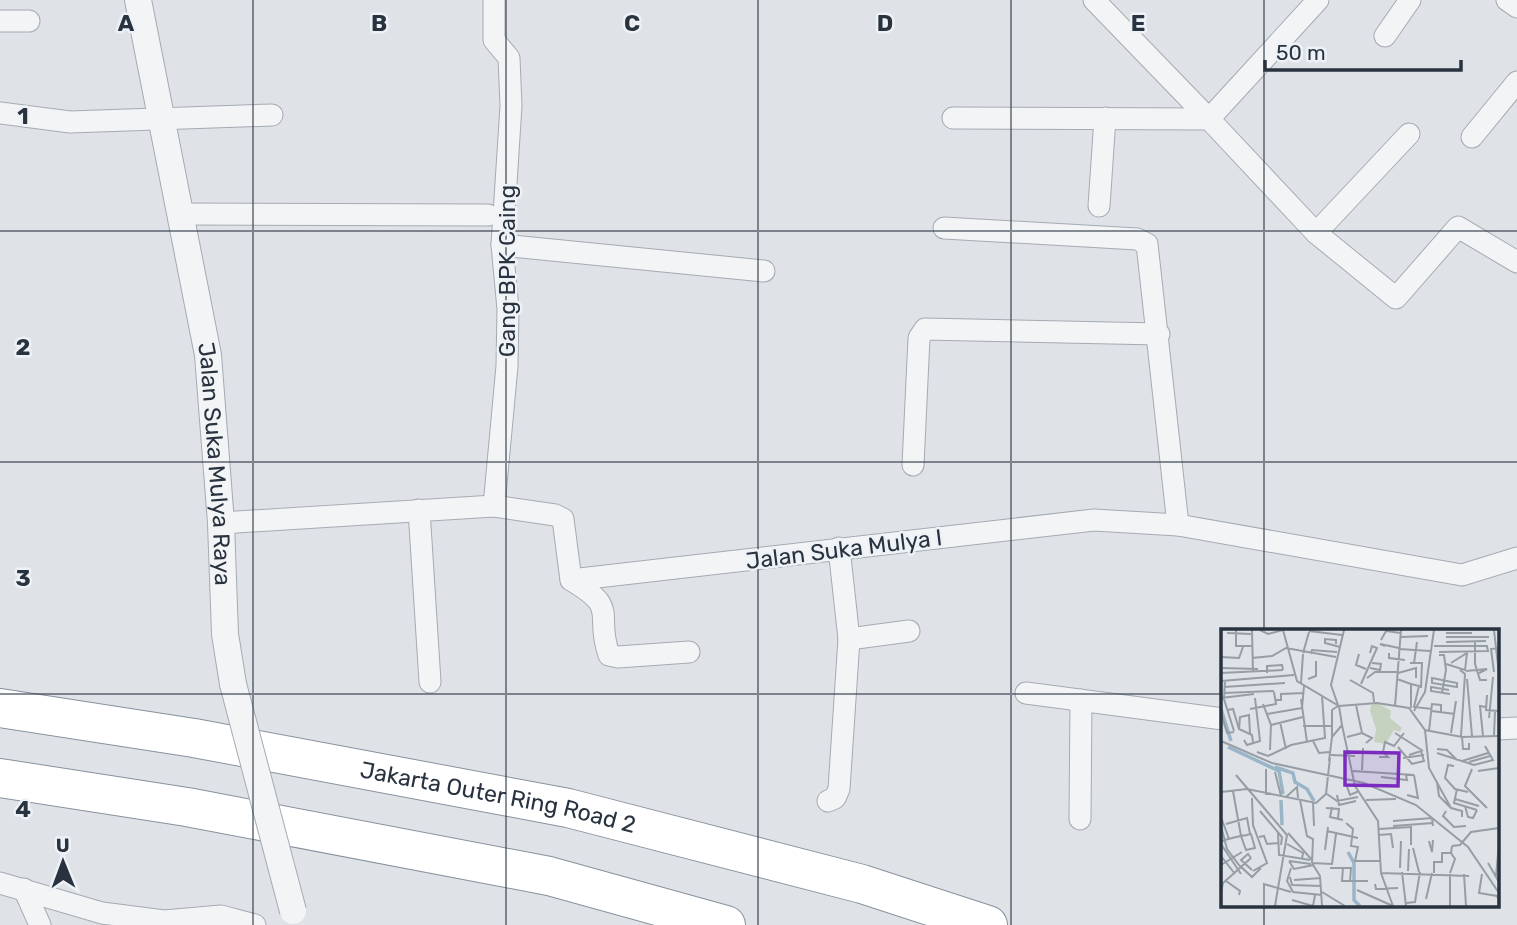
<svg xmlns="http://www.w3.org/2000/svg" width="1517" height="925" font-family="Rubik,sans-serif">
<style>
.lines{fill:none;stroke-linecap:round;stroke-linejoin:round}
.minor-casing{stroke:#a4abb2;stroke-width:23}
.tertiary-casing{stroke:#a4abb2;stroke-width:28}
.motorway-casing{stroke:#87929e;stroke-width:40}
.minor{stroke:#f2f4f6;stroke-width:21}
.tertiary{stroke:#f2f4f6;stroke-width:26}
.motorway{stroke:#fff;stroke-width:38}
.tertiary-bridge-casing{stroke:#a4abb2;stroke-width:28;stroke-linecap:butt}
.tertiary-bridge{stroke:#f2f4f6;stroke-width:26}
.grid{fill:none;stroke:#28333f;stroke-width:2;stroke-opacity:0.55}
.labels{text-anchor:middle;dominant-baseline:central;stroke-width:5;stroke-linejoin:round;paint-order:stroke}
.street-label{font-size:23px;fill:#28333f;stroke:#eef2f6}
.inset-river{fill:none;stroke:#9ab5c7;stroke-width:3.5}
.inset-road{fill:none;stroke:#969da4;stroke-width:2}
.view{fill:#7b2cbf;fill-opacity:0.15;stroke:#7b2cbf;stroke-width:3.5}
.inset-edge{fill:none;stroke:#28333f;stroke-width:3.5}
.grid-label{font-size:23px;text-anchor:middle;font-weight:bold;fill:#28333f;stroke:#eef2f6;stroke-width:5;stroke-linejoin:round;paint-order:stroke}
</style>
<rect width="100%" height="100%" fill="#dfe3e8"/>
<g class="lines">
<g class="minor-casing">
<g id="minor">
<path d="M1094,0L1209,119"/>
<path d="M1507,0L1517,7"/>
<path d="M0,21H29"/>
<path d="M1385,36L1410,0"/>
<path d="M0,113L70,122L272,115"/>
<path d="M953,118L1209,119"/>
<path d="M1409,134L1316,233L1396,298L1458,227L1517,262"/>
<path d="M1472,137L1517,82"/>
<path d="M1099,206L1105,118"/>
<path d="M179,214L488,215"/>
<path d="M944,228L1137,239L1147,244L1178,525"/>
<path d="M1316,233L1209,119L1318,0"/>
<path d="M502,245L764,271"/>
<path d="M913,465L919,338L925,329L1159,334"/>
<path d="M494,506L507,366L508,309L502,245L511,106L509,58L494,40V0"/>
<path d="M419,510L430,682"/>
<path d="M221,523L494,506L555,515L563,519L571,580L1094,520L1178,525L1462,575L1517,558"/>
<path d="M571,580C621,610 594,612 609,655L618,657L689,652"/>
<path d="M849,639L909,631"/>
<path d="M1026,693L1223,719"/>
<path d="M1498,729L1517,728"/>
<path d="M828,801L835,798L839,789L849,639L839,548"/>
<path d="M1080,819L1081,700"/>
<path d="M0,883L102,913L164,921L221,916L255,925"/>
<path d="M24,889L40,925"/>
</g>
</g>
<g class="tertiary-casing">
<g id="tertiary">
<path id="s1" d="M138,0L208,355L221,523L225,634L233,684"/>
</g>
</g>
<g class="motorway-casing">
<g id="motorway">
<path id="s2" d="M0,708L194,738L568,808L862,884L988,925"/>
<path d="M0,778L187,807L549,876L726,925"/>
</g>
</g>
<use href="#minor" class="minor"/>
<use href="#tertiary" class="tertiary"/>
<use href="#motorway" class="motorway"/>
<g class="tertiary-bridge-casing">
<path id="tertiary-bridge" d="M233,684L293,911"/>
</g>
<use href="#tertiary-bridge" class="tertiary-bridge"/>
</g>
<path class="grid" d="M253,0V925M506,0V925M758,0V925M1011,0V925M1264,0V631M0,231H1517M0,462H1517M0,694H1223M1498,694H1517M1264,906V925"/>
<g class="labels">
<g class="street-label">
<text transform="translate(507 271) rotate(-90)">Gang BPK Caing</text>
<text stroke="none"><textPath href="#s1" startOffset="471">Jalan Suka Mulya Raya</textPath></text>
<text transform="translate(844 549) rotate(-7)">Jalan Suka Mulya I</text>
<text stroke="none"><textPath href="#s2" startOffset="506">Jakarta Outer Ring Road 2</textPath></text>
</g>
</g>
<g transform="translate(1221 629)">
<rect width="278" height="278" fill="#dfe3e8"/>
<path d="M157,74L170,82L169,89L181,99L179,103L173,101L165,115L153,113L155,100L149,82L150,76Z" fill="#c6d2c0"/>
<path class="inset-river" d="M0,80L10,112M7,118L58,142L62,165M54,138L72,144L74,153L86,160L93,172M60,171L61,196M127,223L133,234V271L139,277"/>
<path class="inset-road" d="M15,1V17H31M31,1L32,44M39,1L47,5L62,1M62,1L76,52L118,77L156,74L188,79L204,101L241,108L278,107M273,1L278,45M88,2L121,6M6,4L30,5M225,4H251M180,8L207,7M225,8H268M160,11L165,2L180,4M225,13L265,12M254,13V35L259,51H266M115,15V11L104,10V14L119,18M164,17L159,15L178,19M213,17H266L267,22L218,23M178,20L209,22M82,24L88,3M168,24V29L184,31M90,25L91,21L116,23M138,25L135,36L145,40M218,26H223L225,41L221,64M0,28L18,29L22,18M31,29L51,27L65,19L115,28M189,34H201L200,59M193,34L196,13M225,35L244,41L246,24L230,34M0,39L37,40M149,39L159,41L160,35L151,34M239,41L244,45L240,107M245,42L266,40L258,44M273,43L270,20L278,19M0,44L62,41M46,44V37L61,36L62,41M177,44L195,39V49M146,49L154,43H177M211,49L236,54V58L211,54ZM87,50L95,47V32M176,50L190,55V79M246,50L251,107M129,51L152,64L153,73M0,52L73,46M4,52L3,70L13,102M80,54L82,25M140,55L156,19L151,17L149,24M190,55L198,57L193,78L211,80M3,58L64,54M228,61L210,58V62L229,65M3,64L53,62M266,66L265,81L278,82M0,69L33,65M80,70L86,113M55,71H60V65L83,64M42,75L50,96L49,121M117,76L110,56L123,1M135,76L141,104M174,77L180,1M81,79L83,57M29,80L55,75L53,63M7,81L12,80L18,100L31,106L32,113M193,82L204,63L213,1M211,82L234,85M0,84L6,104L13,103M46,85L81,79M268,89L272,48M59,93L65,120M50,96L82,88M121,96L134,157L157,192L160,244L172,277M82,97H110M18,101L19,88L28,86L29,105M204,101L208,139L230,179M208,102L211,75L220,76V83M174,104L202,122M230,104L235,72M273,106L274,82M262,107L259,77L265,78M111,108V81L117,77M126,108L141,104L151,109L145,114M241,108L242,120H248V114M23,111L26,116L39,112L34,69M0,112L51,134L143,154L195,176L247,218L278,264M92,112L98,124L108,123M177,118L191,135L203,132L200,122L188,126M216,120L226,121L236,131M36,123L47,127L70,116L104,109L101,67M216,124L253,136L272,131L264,117M110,126L134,127M158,128H167L162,123L164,113L173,117L183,104M182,129L203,126M108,132L111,108L121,96L118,77M241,132L267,124M248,133L269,127M233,137L227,136L224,149L234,160L247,163M45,140V166M251,140L244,157L266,179M141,141L142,119M132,142L193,146M257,142L278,139M54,143L60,167M15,146L66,206L54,277M160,148L186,151L185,146M216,153L218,167L230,179L241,182V188M125,155L129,166L138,162M236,160L233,174L256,181M0,163L26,160L95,174L105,165L109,129M106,165L116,172L137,168M116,166L118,176L135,172M186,166L197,169L193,146M65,168L76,158L77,169M31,169L32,196L46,234L32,242M234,170L258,177M79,171L86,207L92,210L91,234M145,171L175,170M92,173L93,197M244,177L247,188L252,189L256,181M111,178L109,188L122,191M105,179L118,180L117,189M39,182L61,208L60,216M225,182L222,187L233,198L245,197M0,188L8,210M172,192L211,189L212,197M125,194L132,200L130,217L137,218L134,232H159M5,195L26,189L29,205M0,197L6,220L18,236L31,248L40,239M172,197L212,194M158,200L190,198V216M106,202L137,209M57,203L58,226L89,231M67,204L91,231M158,206L170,205L172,219M38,208L43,207L46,215L58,214M0,212L15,208L20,207L26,206L29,205H30L34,219L25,221L20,207L12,162M208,212L211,223L212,211M0,215L20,245M66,215L82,224L81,230M231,217L239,216L250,203L278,199M192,219L198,243M104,221L107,198M0,227L14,245M30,229L27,225L20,231L31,241M68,232L73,240L93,236M68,232L90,235M91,234L111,235L115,205M91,234L99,247L101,277M267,234L278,253M0,236L21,223M122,238L121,252H147M70,239L66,252L72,263L101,266M109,239H130L129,253M179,239L180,212M187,242L188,220M181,243L185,277M160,244L248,247M213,244V233H221V224H230L231,217M229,244L234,230L230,224M229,245V277M243,245L245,277M261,245L258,264L276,267L278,272M275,247L278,214M69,248L71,256L100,257M73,251L100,249M5,252L19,262L18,266M154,255L155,260L177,259M136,261L172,277M0,263L2,254L30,229M101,263L124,277M205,270L211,244M71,271L92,277L94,266M185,274L194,273L199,243M43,276V255L70,263"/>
<path class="view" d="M124,123L178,124L177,157L124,156Z"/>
<rect width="278" height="278" class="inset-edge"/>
</g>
<g class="grid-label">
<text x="126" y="31">A</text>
<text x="379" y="31">B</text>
<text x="632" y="31">C</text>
<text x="885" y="31">D</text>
<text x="1138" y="31">E</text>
<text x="23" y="124">1</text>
<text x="23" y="355">2</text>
<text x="23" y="586">3</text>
<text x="23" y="817">4</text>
</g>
<g transform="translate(63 862) rotate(359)" stroke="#eef2f6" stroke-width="5" paint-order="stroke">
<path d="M0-5L12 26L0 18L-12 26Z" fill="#28333f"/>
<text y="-10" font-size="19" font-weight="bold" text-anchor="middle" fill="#28333f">U</text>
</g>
<path d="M1265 60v10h196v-10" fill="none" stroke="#28333f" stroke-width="3.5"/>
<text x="1276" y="60" font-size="21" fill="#28333f" stroke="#eef2f6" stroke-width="5" paint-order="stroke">50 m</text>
</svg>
